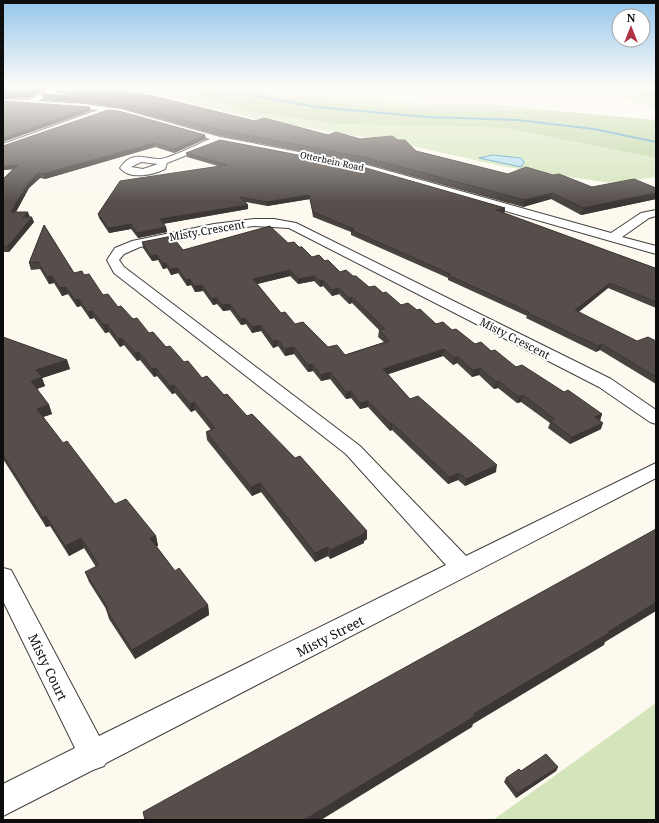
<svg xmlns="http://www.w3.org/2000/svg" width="659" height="823" font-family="'Noto Serif',serif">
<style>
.green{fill:#d4e5bc}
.forest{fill:#bad49c}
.water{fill:#b8e0f0;stroke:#469ac0}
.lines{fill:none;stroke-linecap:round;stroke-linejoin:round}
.stream{fill:#469ac0;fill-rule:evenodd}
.street-casing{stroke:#404040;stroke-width:2}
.street{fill:#fff;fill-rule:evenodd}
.wall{fill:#494340;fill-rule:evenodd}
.shaded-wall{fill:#3c3734}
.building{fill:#554e4a;stroke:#3c3734;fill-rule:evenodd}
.labels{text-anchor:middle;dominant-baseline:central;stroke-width:4;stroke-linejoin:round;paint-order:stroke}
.far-street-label{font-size:9px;fill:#0d0d0d;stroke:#fff}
.street-label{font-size:11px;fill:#0d0d0d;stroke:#fff}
.near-street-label{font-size:13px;fill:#0d0d0d;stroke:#fff}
</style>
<rect width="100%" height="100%" fill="#fdf9ef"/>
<g class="green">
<path d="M136,86H155L194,92L250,112L338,124L505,128L656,158V177L610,183L506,167L394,142L255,119L141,90Z"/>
<path d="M227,86H272L328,97L416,103L494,104L556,111C491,111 424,112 359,106C314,101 271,95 227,86Z"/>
<path d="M585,86H612L656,99V109Z"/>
<path d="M656,703V820H493Z"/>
</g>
<g class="forest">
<path d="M155,86H227L278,96L360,106L436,110L556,111L656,120V158L505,128L338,124L250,112L194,92Z"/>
<path d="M612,86H649L656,89V99Z"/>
</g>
<path class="water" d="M492,155L521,158L524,162L521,167L479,158Z"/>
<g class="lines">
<path class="stream" d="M203,86L316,106L427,116L518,119L594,128L656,141V143L594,130L518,121L427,118L316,108L196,86Z"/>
<g class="street-casing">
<g id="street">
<path d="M69,86L80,91L70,96L51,98V94L70,91H58L38,101L85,104L121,109L220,137L367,165L611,233L641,213L656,210V216L649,218L622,237L656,246V254L366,171L220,142L167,163L165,169C153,175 130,180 120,168C132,150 144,159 160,159C168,159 201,143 210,139L120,113L109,112L3,150V144L98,110L3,103V99L28,100L54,87ZM141,162L158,164L143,169L131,167Z"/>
<path d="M254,219H274L296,223L611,379L656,410V424L650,422L599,387L289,228L254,226L214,231L140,247L124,254L119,260L124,267L360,446L466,556L656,463V478L106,763L104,766L93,770L3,816V784L75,748L3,601V568L11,570L99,736L446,565L346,454L114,273L107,260L115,248L132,241L214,224Z"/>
</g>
</g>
<use href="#street" class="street"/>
</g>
<g class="wall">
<path d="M3,86L31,88L51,87L28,98H3Z"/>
<path d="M42,95H62L255,121L328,135L360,139L398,140L416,151L508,174L592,187L656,188V199L581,215L551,199L523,207L367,164L220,136L121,108L85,103L43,100Z"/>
<path d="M206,139L174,153L155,147L45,179L40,178L29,188L16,212L30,217L34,222L9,252H3V179L13,169L3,170V146Z"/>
<path d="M186,153L505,208V212L503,213L655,268L656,266V308L608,288L578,312L637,341H656V384L600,350L596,352L526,318L527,316L448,280V278L351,235V232L313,217L310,199L267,206L246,202L248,209L163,224L166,227L167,232L138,238L131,229L109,233L99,218L98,214L218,166L187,157Z"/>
<path d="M44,225L74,273L84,275L103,295L166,347L202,378L224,395L247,416L367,531V539L364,541V543L330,559L328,556L315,562L261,492L252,496L207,440L206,432L211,430L195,410L191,412L175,393L172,394L157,376L154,377L140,360L137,361L124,345L120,347L109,332L105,333L94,318L90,319L81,306L77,307L68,294L62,296L54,283L49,284L40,269L31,270L29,263Z"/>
<path d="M142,242L183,250L288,243L299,247L312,257L325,261L340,272L353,276L369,287L383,293L401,305L417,310L436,324L452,330L475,344L491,351L516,367L564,392L602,414L600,420L601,429L570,444L548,428L550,423L521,402L517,403L498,388L494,389L479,375L472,377L457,363L453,365L443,356L388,374L410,399L496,472L465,486L458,480L448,484L392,430L390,431L368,407L360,409L351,398L346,399L330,379L321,381L313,371L308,372L294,354L285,356L278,346L273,348L261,331L252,333L246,324L241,325L230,310L223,311L217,304L213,305L203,291L195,292L191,285L187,286L178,273L171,275L167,268L163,269L158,260L152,261L143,248ZM290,276L298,284L314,281L320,287L323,286L332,296L339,294L349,304L352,303L379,330L378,337L384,342L345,355L328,347L295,324L281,313L257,284Z"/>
<path d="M3,337L67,360L70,369L42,378L45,386L37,389L49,405L52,414L43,417L63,443L115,504L156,536L158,546H156L175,571L208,605L209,615L135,659L109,619L106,609L89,582L85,572L96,567L84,548L69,556L50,526L46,527L3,459Z"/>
<path d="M558,767L556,771L516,798L504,782L506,778L521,771Z"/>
</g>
<g class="shaded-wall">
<path d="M44,86L51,87L28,98L27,95Z"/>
<path d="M90,107L91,111L3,142V138Z"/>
<path d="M205,135L206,139L174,153V149Z"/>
<path d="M154,143L155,147L45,179L43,174Z"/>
<path d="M18,165L19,169L3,170V166Z"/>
<path d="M38,173L40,178L29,188L13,217L11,212L28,184Z"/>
<path d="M552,193L551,199L523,207L525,200Z"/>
<path d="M656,193V199L581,215L583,208Z"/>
<path d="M309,195L310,199L267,206V202Z"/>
<path d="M248,205V209L161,224L160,219Z"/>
<path d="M505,208V212L495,215L496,210Z"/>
<path d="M28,212L30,217L25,222L23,217Z"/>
<path d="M32,217L34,222L9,252L8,246Z"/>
<path d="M131,224V229L109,233L108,228Z"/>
<path d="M166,227L167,232L138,238L137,233Z"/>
<path d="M157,255L158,260L152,261L151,256Z"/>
<path d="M162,263H166L167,268L163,269Z"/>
<path d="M178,268V273L171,275L170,269Z"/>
<path d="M290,270V276L253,285V279Z"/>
<path d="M52,276L54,283L49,284L47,277Z"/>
<path d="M314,276V281L298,284V279Z"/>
<path d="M190,279L191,285L187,286L186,280Z"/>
<path d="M323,280V286L320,287V281Z"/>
<path d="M610,283L608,288L574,316L575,310Z"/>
<path d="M202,285L203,291L195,292L194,286Z"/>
<path d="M66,287L68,294L62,296L60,288Z"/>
<path d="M339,288V294L332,296V290Z"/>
<path d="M352,297V303L349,304V298Z"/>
<path d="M217,298V304L213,305L212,299Z"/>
<path d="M79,299L81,306L77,307L75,300Z"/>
<path d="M230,304V310L223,311L222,305Z"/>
<path d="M92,311L94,318L90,319L88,312Z"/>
<path d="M245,318L246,324L241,325V319Z"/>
<path d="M107,324L109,332L105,333L104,325Z"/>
<path d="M260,325L261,331L252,333V327Z"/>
<path d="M122,338L124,345L120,347L118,339Z"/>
<path d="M278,340V346L273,348V341Z"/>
<path d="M602,344L600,350L596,352L598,346Z"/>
<path d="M294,347V354L285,356V349Z"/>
<path d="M444,349L443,356L383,376V369Z"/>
<path d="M139,352L140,360L137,361L135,353Z"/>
<path d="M458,357L457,363L453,365L454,358Z"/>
<path d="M67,360L70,369L42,378L45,386L34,390L31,381L36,370Z"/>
<path d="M312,364L313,371L308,372V365Z"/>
<path d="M156,368L157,376L154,377L152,369Z"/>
<path d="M480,368L479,375L472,377L473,370Z"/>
<path d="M330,372V379L321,381V375Z"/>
<path d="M499,381L498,388L494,389L496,382Z"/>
<path d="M174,385L175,393L172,394L170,386Z"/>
<path d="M351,391V398L346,399V392Z"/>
<path d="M523,395L521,402L517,403L519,397Z"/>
<path d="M368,401V407L360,409V403Z"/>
<path d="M194,402L195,410L191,412L190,404Z"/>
<path d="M49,405L52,414L40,418L37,409Z"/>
<path d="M602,414L600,421L595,417Z"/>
<path d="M392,423V430L390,431V424Z"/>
<path d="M603,423L601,429L570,444L572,437Z"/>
<path d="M497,465L496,472L465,486L466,479Z"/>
<path d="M459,473L458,480L448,484L449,477Z"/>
<path d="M260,483L261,492L252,496L251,487Z"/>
<path d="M46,516L50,526L46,527L43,518Z"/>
<path d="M367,531V539L364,541V543L330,559V550Z"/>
<path d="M156,536L158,546L153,548L150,538Z"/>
<path d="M81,538L84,548L69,556L65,546Z"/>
<path d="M328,547V556L315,562V553Z"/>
<path d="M656,602V611L605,642L604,645L473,724L472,727L321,820H304L473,714Z"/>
<path d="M208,605L209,615L135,659L132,650Z"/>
<path d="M558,767L556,771L516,798L517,793Z"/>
</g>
<g class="building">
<path d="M3,86L31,88L36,86H44L27,95L3,94Z"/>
<path d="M77,89L121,91L153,96L255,121L264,118L328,135L336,132L360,139L392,136L398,140H405L416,151L508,174L526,167L553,175L559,174L592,187L634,179L656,188V193L583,208L552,193L525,200L367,158L220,130L120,102L84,98L42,95L45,93L52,95H62Z"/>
<path d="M3,101L90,107L3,138Z"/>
<path d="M108,110L119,111L205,135L174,149L154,143L43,174L38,173L28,184L11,212H28L23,217H32L8,246L3,247V179L18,165L3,166V146Z"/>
<path d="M220,140L366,168L505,208L496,210L655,268L656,266V302L610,283L575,310L637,341L648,337L656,341V377L602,344L598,346L528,313L529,312L448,275L450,274L351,230L354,229L313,212L309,195L267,202L240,197L248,205L160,219L166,227L137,233L131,224L108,228L98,214L120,181L227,165L186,153Z"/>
<path d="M44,225L74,273L82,271L84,275L89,274L103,295L108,294L118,307L121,306L133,319L137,318L149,333L153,332L166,347L170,346L184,362L188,361L202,378L207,376L224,395L227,394L247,416L252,414L295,458L300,456L367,531L363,533L364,534L330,550L328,547L315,553L260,483L251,487L206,432L215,428L194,402L190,404L174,385L170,386L156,368L152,369L139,352L135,353L122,338L118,339L107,324L104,325L92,311L88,312L79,299L75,300L66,287L60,288L52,276L47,277L38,262L29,263Z"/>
<path d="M270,226L288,243L294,242L299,247H302L312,257L319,255L325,261L328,260L340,272L346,270L353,276H356L369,287L375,286L383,293L386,292L401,305L408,303L417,310L420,309L436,324L443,322L452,330L456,329L475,344L481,342L491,351L495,350L516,367L522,365L564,392L568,390L602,414L595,417L603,423L572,437L550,421L555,419L523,395L519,397L499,381L496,382L480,368L473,370L458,357L454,358L444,349L383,369L410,399L418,396L497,465L466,479L459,473L449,477L392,423L390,424L368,401L360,403L351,391L346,392L330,372L321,375L312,364L308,365L294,347L285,349L278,340L273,341L260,325L252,327L245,318L241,319L230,304L222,305L217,298L212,299L202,285L194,286L190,279L186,280L178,268L170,269L166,263H162L157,255L151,256L142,242L172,236L183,250ZM290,270L298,279L314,276L320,281L323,280L332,290L339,288L349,298L352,297L385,329L379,330L389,341L345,355L337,345L328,347L303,322L295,324L285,312L281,313L253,279Z"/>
<path d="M3,337L67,360L36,370L42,377L31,381L49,405L37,409L63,443L67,441L115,504L126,499L156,536L150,538L175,571L179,568L208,605L132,650L106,609L108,608L85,572L99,565L81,538L65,546L46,516L43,518L3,455Z"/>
<path d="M656,529V602L608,632L609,633L473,714L475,716L304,820H145L143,812Z"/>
<path d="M546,754L558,767L517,793L506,778L519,769L521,771Z"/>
</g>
<linearGradient id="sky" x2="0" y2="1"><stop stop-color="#95c6eb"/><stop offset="0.43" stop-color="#fefcf8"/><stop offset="1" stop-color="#fefcf8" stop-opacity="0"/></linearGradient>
<rect width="659" height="202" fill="url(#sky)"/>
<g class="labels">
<g class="far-street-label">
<text transform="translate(332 161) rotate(12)">Otterbein Road</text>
</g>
<g class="street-label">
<text transform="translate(207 230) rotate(-10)">Misty Crescent</text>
<text transform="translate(515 338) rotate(27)">Misty Crescent</text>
</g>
<g class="near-street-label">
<text transform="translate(330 636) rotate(-27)">Misty Street</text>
<text transform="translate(48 667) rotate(64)">Misty Court</text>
</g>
</g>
<rect width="659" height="823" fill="none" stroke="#0d0d0d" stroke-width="8"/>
<g transform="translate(631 28)"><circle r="19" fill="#ffffff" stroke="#9e9e9e"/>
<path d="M0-3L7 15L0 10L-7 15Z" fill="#b03343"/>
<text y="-6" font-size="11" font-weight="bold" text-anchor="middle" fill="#0d0d0d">N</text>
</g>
</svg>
